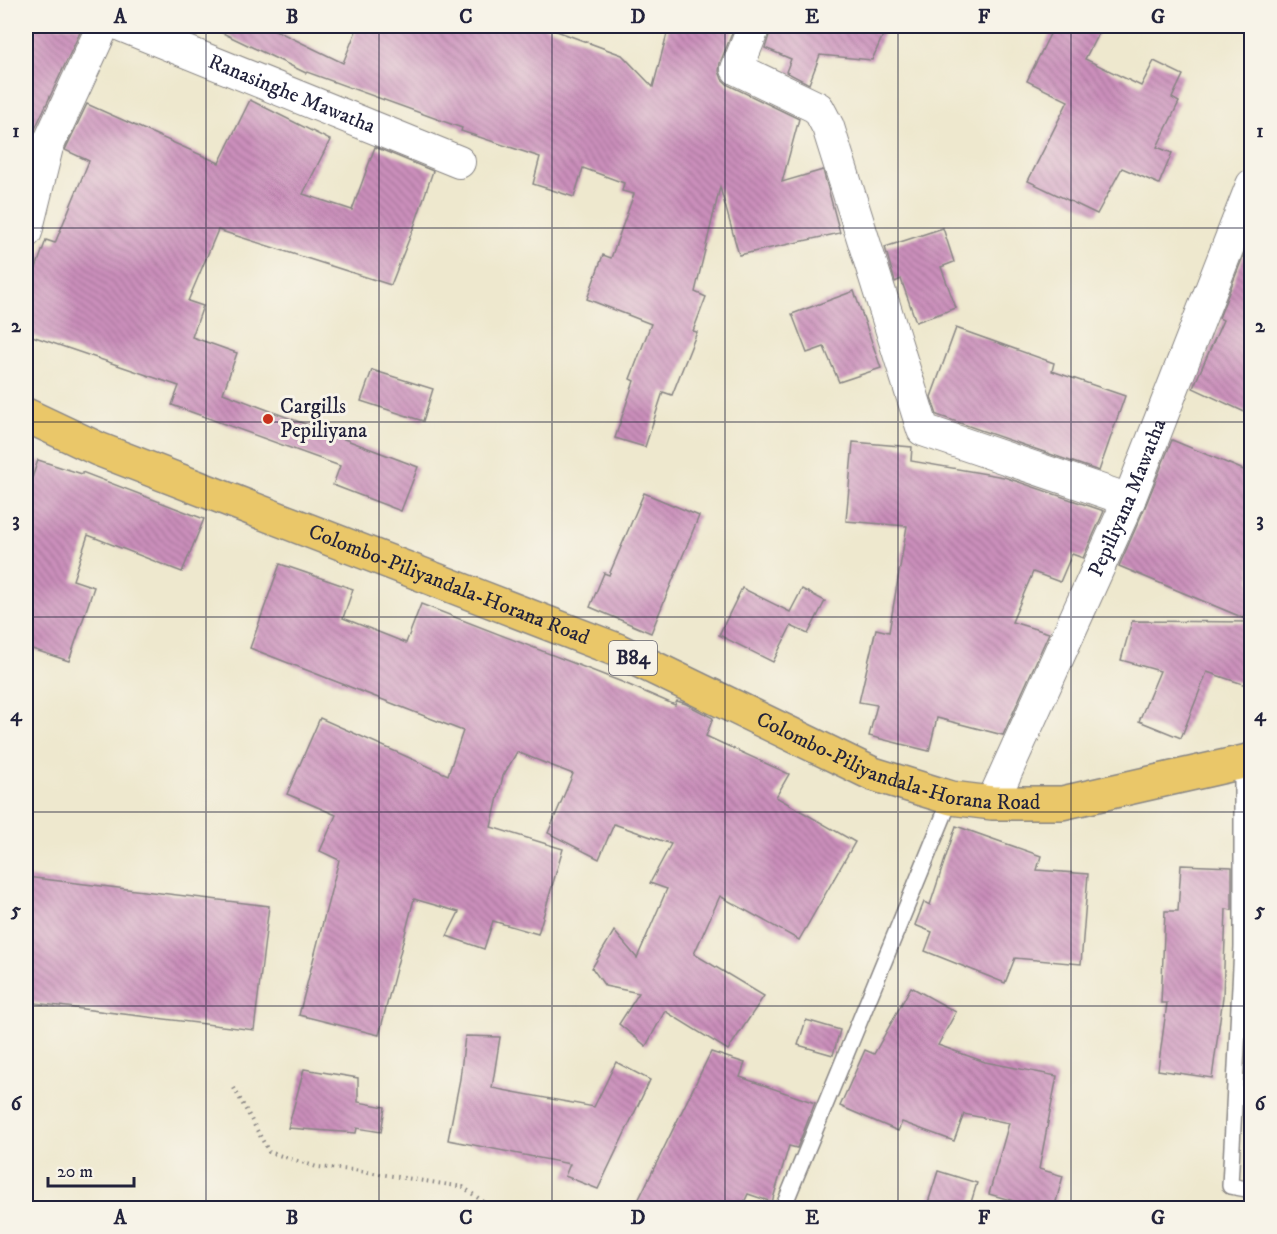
<svg xmlns="http://www.w3.org/2000/svg" width="1277" height="1234" font-family="'IM FELL DW Pica',serif">
<style>
.building{fill:url(#building-back-hatch)}
.lines{fill:none;stroke-linecap:round;stroke-linejoin:round}
.lane-casing{stroke:#888584;stroke-width:18}
.street-casing{stroke:#888584;stroke-width:34}
.primary-casing{stroke:#888584;stroke-width:36}
.path{stroke:#888584;stroke-width:4;stroke-dasharray:1.5 4.5;stroke-linecap:butt}
.lane{stroke:#fff;stroke-width:15}
.street{stroke:#fff;stroke-width:32}
.primary{stroke:#eac769;stroke-width:33}
.grid{fill:none;stroke:#22223b;stroke-width:1.5;stroke-opacity:0.55}
.poi-dot{fill:#c8321e;stroke:#f7f3e8;stroke-width:2}
.labels{text-anchor:middle;dominant-baseline:central;stroke-width:6;stroke-linejoin:round;paint-order:stroke}
.shield{fill:#f7f3e8;stroke:#62616f;stroke-width:1.5}
.shield-label{font-size:20px;font-weight:bold;fill:#22223b}
.street-label{font-size:21px;fill:#22223b;stroke:#f7f3e8}
.poi-label{font-size:21px;fill:#22223b;stroke:#f7f3e8;text-anchor:start}
.neatline{fill:none;stroke:#22223b;stroke-width:2}
.grid-label{font-size:20px;text-anchor:middle;font-weight:bold;fill:#22223b}
</style>
<defs>
<pattern id="building-back-hatch" width="6" height="6" patternUnits="userSpaceOnUse" patternTransform="scale(1.5)"><rect width="6" height="6" fill="#cb8fbb"/><path d="M-1 5l2 2M0 0l6 6M5-1l2 2" fill="none" stroke="#a47499"/></pattern>
</defs>
<rect width="100%" height="100%" fill="#f7f3e8"/>
<filter id="ink" filterUnits="userSpaceOnUse"><feTurbulence type="fractalNoise" baseFrequency=".0167" numOctaves="2"/><feDisplacementMap in="SourceGraphic" scale="12" xChannelSelector="R" yChannelSelector="G"/><feConvolveMatrix kernelMatrix="1 2 1 2 8 2 1 2 1" color-interpolation-filters="sRGB"/></filter>
<filter id="wash" filterUnits="userSpaceOnUse"><feTurbulence type="fractalNoise" baseFrequency=".008" numOctaves="4" result="noise"/><feDisplacementMap in="SourceGraphic" scale="24" xChannelSelector="R" yChannelSelector="G"/><feGaussianBlur stdDeviation="1.35" result="paint"/><feColorMatrix in="noise" values="0 0 0 0 0 0 0 0 0 0 0 0 0 0 0 0 0 1.4 0 .05"/><feComposite in="paint" operator="in"/></filter>
<g filter="url(#wash)">
<rect width="100%" height="100%" fill="#eee8ce"/>
<g id="blocks">
<g class="building">
<path d="M26,26H83L32,135L26,132Z"/>
<path d="M208,26H267L343,63L358,26H543L622,55L653,87L669,26H735L720,63L719,71L722,79L728,85L799,119L782,182L823,170L840,233L739,255L720,187L695,292L706,297L693,331L697,332L672,395L663,392L645,447L615,438L634,381L630,379L651,324L587,299L603,255L611,258L634,194L622,191L624,183L583,168L574,197L533,184L540,157L461,131L462,128L307,72L306,73Z"/>
<path d="M772,26H887L872,60L820,55L809,84L786,72L791,59L765,48Z"/>
<path d="M1054,26H1102L1085,59L1141,86L1154,61L1183,75L1172,98L1179,102L1157,147L1172,153L1159,184L1122,168L1097,214L1028,181L1068,101L1027,81Z"/>
<path d="M250,100L330,140L303,194L352,210L375,147L433,171L415,224L391,285L218,230L188,301L203,306L192,337L237,353L223,393L418,467L401,511L333,485L340,466L172,405L179,386L26,334V296L46,240L55,243L89,161L65,150L87,104L219,163Z"/>
<path d="M943,228L954,262L941,267L956,308L916,322L901,279L895,282L885,247Z"/>
<path d="M1251,236V415L1193,388L1223,320L1219,318Z"/>
<path d="M854,291L881,368L839,382L824,347L807,353L792,314Z"/>
<path d="M956,328L1054,363L1052,371L1125,396L1099,471L937,415L931,397Z"/>
<path d="M372,370L433,389L423,421L361,401Z"/>
<path d="M1172,440L1251,473V621L1119,566L1145,507Z"/>
<path d="M853,442L912,447L911,461L1004,477L1104,511L1083,558L1072,554L1060,582L1033,572L1012,622L1049,633L1003,735L937,718L929,751L869,736L877,705L859,702L876,629L889,632L907,526L846,521Z"/>
<path d="M38,460L82,474V472L204,519L182,572L88,535L73,580L94,587L69,661L26,647V496Z"/>
<path d="M644,493L699,516L651,633L590,607L604,573L609,575Z"/>
<path d="M280,564L353,589L343,618L406,643L421,604L622,682L675,705L677,701L686,704L713,718L706,736L789,774L776,797L855,842L799,940L720,896L694,954L764,996L728,1050L665,1011L646,1046L619,1024L639,993L605,986L592,968L614,931L637,958L667,889L650,883L671,844L614,824L599,859L548,833L573,774L517,752L503,776L491,827L563,849L538,934L493,921L484,949L447,936L459,912L414,899L379,1035L299,1015L339,860L320,851L336,815L287,794L320,718L448,775L463,731L250,648Z"/>
<path d="M742,588L790,612L802,589L825,601L808,634L791,626L773,662L719,635Z"/>
<path d="M1132,621L1251,622V668L1246,685L1207,672L1181,738L1139,721L1160,671L1121,660Z"/>
<path d="M956,826L1041,856L1037,870L1088,874L1081,964L1015,958L1005,983L925,951L932,932L915,925L924,902L930,905Z"/>
<path d="M1181,865L1232,867V910L1226,909L1223,997L1212,1078L1158,1070L1167,1003H1161L1165,911H1178Z"/>
<path d="M26,877L269,906L254,1030L26,1002Z"/>
<path d="M911,987L956,1012L938,1045L985,1062L1057,1076L1039,1169L1063,1176L1054,1209H1041L989,1194L1009,1123L964,1114L954,1141L902,1122L898,1131L840,1106L865,1050L874,1054Z"/>
<path d="M806,1020L840,1030L833,1055L798,1045Z"/>
<path d="M465,1036L500,1037L492,1088L594,1107L616,1062L650,1080L598,1189L565,1176L570,1164L448,1140L460,1079Z"/>
<path d="M711,1052L745,1063L740,1077L815,1103L797,1148L789,1146L772,1202L748,1194L741,1209H634Z"/>
<path d="M304,1069L358,1078V1102L385,1107L381,1132L357,1128L356,1133L288,1128Z"/>
<path d="M938,1171L977,1183L969,1209H926Z"/>
</g>
</g>
</g>
<g filter="url(#ink)">
<use href="#blocks" fill-opacity="0" stroke="#888584" stroke-width="1.5"/>
<g class="lines">
<g class="lane-casing">
<g id="lane">
<path d="M1242,762V947L1230,1186L1252,1190"/>
<path d="M783,1208L951,798"/>
</g>
</g>
<g class="street-casing">
<g id="street">
<path id="s1" d="M123,26L459,162"/>
<path d="M754,26L737,69L818,108L828,127L923,430L1129,500"/>
<path d="M26,232L47,147L103,26"/>
<path id="s2" d="M992,803L1129,500L1252,185"/>
</g>
</g>
<g class="primary-casing">
<g id="primary">
<path id="s3" d="M26,415L98,449L617,650L873,774L951,798L992,803H1062L1252,760"/>
</g>
</g>
<path class="path" d="M234,1088L269,1152L317,1167L354,1170L463,1187L492,1208"/>
<use href="#lane" class="lane"/>
<use href="#street" class="street"/>
<use href="#primary" class="primary"/>
</g>
</g>
<path class="grid" d="M206,26V1208M379,26V1208M552,26V1208M725,26V1208M898,26V1208M1071,26V1208M26,228H1252M26,422H1252M26,617H1252M26,812H1252M26,1006H1252"/>
<circle class="poi-dot" cx="268" cy="419" r="6"/>
<g class="labels">
<rect class="shield" x="609" y="641" width="48" height="34" rx="4.5"/>
<g class="shield-label">
<text x="633" y="658">B84</text>
</g>
<g class="street-label">
<text stroke="none"><textPath href="#s1" startOffset="182">Ranasinghe Mawatha</textPath></text>
<text stroke="none"><textPath href="#s2" startOffset="334">Pepiliyana Mawatha</textPath></text>
<text stroke="none"><textPath href="#s3" startOffset="456">Colombo-Piliyandala-Horana Road</textPath></text>
<text stroke="none"><textPath href="#s3" startOffset="942">Colombo-Piliyandala-Horana Road</textPath></text>
</g>
<g class="poi-label">
<text x="280" y="407">Cargills<tspan x="280" dy="24">Pepiliyana</tspan></text>
</g>
</g>
<rect width="1277" height="1234" fill="none" stroke="#f7f3e8" stroke-width="66"/>
<path d="M48 1177v9h86v-9" fill="none" stroke="#22223b" stroke-width="3"/>
<text x="57" y="1177" font-size="18" fill="#22223b" stroke="#f7f3e8" stroke-width="4.5" paint-order="stroke">20 m</text>
<rect x="33" y="33" width="1211" height="1168" class="neatline"/>
<g class="grid-label">
<text x="120" y="23">A</text>
<text x="292" y="23">B</text>
<text x="466" y="23">C</text>
<text x="638" y="23">D</text>
<text x="812" y="23">E</text>
<text x="984" y="23">F</text>
<text x="1158" y="23">G</text>
<text x="16" y="137">1</text>
<text x="1260" y="137">1</text>
<text x="16" y="332">2</text>
<text x="1260" y="332">2</text>
<text x="16" y="526">3</text>
<text x="1260" y="526">3</text>
<text x="16" y="721">4</text>
<text x="1260" y="721">4</text>
<text x="16" y="916">5</text>
<text x="1260" y="916">5</text>
<text x="16" y="1110">6</text>
<text x="1260" y="1110">6</text>
<text x="120" y="1224">A</text>
<text x="292" y="1224">B</text>
<text x="466" y="1224">C</text>
<text x="638" y="1224">D</text>
<text x="812" y="1224">E</text>
<text x="984" y="1224">F</text>
<text x="1158" y="1224">G</text>
</g>
</svg>
